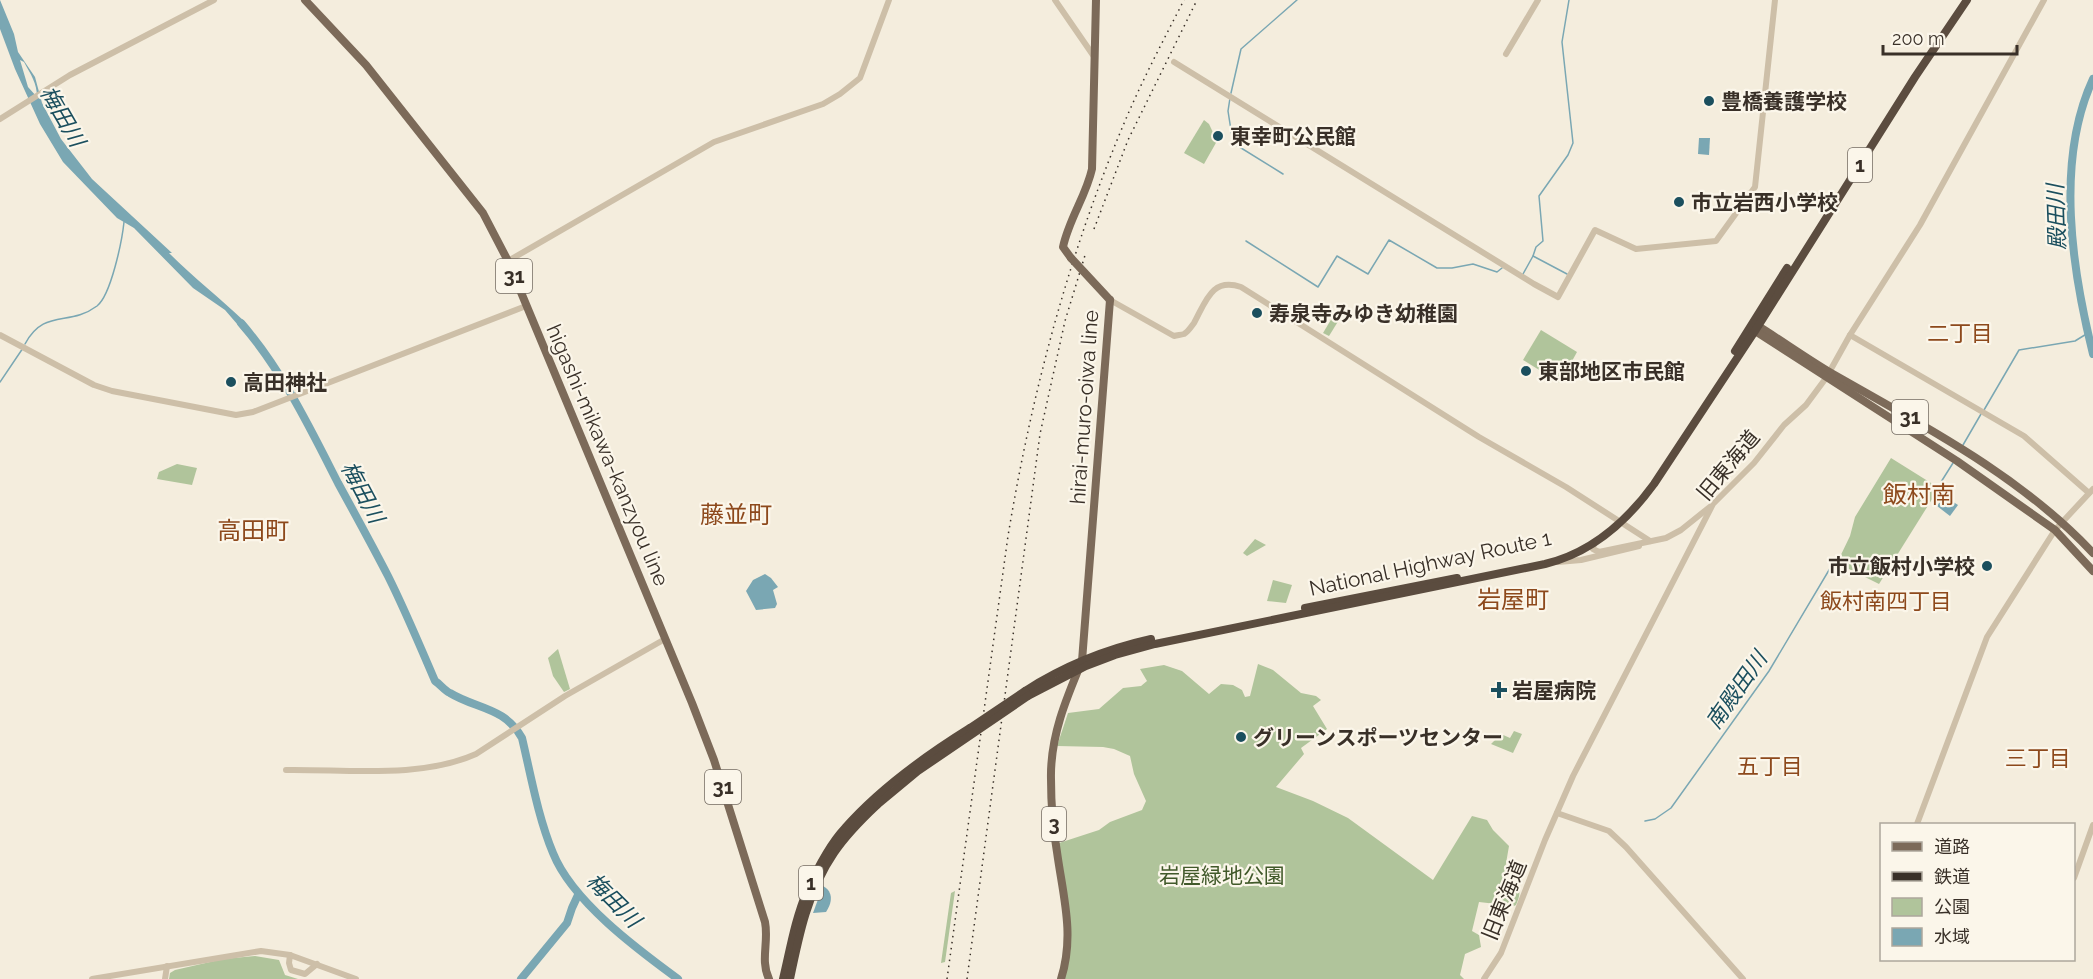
<svg xmlns="http://www.w3.org/2000/svg" width="2093" height="979" font-family="Raleway,'Noto Sans JP',sans-serif">
<style>
.green{fill:#b0c49b}
.water{fill:#7aa7b3;fill-rule:evenodd}
.lines{fill:none;stroke-linecap:round;stroke-linejoin:round}
.stream{stroke:#7aa7b3;stroke-width:1.5}
.river{stroke:#7aa7b3;stroke-width:8}
.minor{stroke:#cdbfa8;stroke-width:6}
.major{stroke:#7c6a59;stroke-width:8}
.highway{stroke:#5b4c3f;stroke-width:8}
.rail{stroke:#393028;stroke-width:1.5;stroke-dasharray:1.5 4.5;stroke-linecap:butt}
.major-bridge{stroke:#7c6a59;stroke-width:8}
.highway-bridge{stroke:#5b4c3f;stroke-width:8}
.poi-dot{fill:#1b4f5e;stroke:#fbf6ea;stroke-width:2}
.labels{text-anchor:middle;dominant-baseline:central;stroke-width:4.5;stroke-linejoin:round;paint-order:stroke}
.shield{fill:#fbf6ea;stroke:#736b62;stroke-width:1.5}
.shield-label{font-size:20px;font-weight:bold;fill:#393028}
.poi-label{font-size:21px;font-weight:bold;fill:#393028;stroke:#fbf6ea;text-anchor:start}
.street-label{font-size:21px;fill:#393028;stroke:#fbf6ea}
.park-label{font-size:21px;fill:#41592a;stroke:#fbf6ea}
.water-label{font-size:22px;font-style:italic;fill:#1b4f5e;stroke:#fbf6ea}
.neighbourhood-label{font-size:22px;fill:#8d491c;stroke:#fbf6ea}
.quarter-label{font-size:24px;fill:#8d491c;stroke:#fbf6ea}
</style>
<rect width="100%" height="100%" fill="#f4eddd"/>
<g class="green">
<path d="M1204,120L1209,124L1217,141L1204,164L1184,153Z"/>
<path d="M1341,303L1347,307L1329,336L1323,333Z"/>
<path d="M1541,330L1577,352L1560,383L1523,360Z"/>
<path d="M1891,458L1939,488L1879,584L1837,563L1850,536L1855,517Z"/>
<path d="M177,464L197,468L192,485L157,479L159,472Z"/>
<path d="M1255,539L1266,545L1247,556L1243,553Z"/>
<path d="M1273,580L1292,585L1286,603L1267,601Z"/>
<path d="M558,649L570,689L564,692L553,676L548,658Z"/>
<path d="M1258,664L1273,670L1301,693L1316,696L1321,700L1313,706L1327,729L1301,748L1304,754L1276,787L1313,801L1348,818L1433,880L1472,816L1487,820L1493,830L1509,846L1504,875C1517,889 1524,886 1516,905L1514,906L1479,902L1472,931L1479,935L1481,947L1465,954L1460,975L1464,979H1061L1069,934L1056,844L1099,830L1110,822L1142,810L1146,801L1134,774L1130,756L1114,749L1103,747L1057,746L1068,713L1099,709L1123,688L1141,686L1147,681L1140,669L1164,665L1182,671L1209,694L1221,684L1233,685L1242,690L1245,697L1250,696Z"/>
<path d="M1514,731L1522,734L1513,753L1491,744L1501,734L1510,738Z"/>
<path d="M955,891L945,962L941,963L951,893Z"/>
<path d="M255,956L279,960L285,975L298,979H169L170,973L175,970L223,959Z"/>
</g>
<g class="water">
<path d="M0,0L14,34L18,52L35,77L42,103L61,139L92,179L172,253H169C193,277 220,298 245,322L249,328L244,332L225,310L193,288L134,228L117,218L63,162L40,124L15,69L0,29ZM20,60L24,62C31,75 37,83 37,97L28,87Z"/>
<path d="M1699,138H1710L1709,155L1698,154Z"/>
<path d="M1944,496L1958,505L1950,516L1937,506Z"/>
<path d="M765,574L771,578L778,587L773,590L777,604L775,608L756,610L746,591L753,580Z"/>
<path d="M823,886C834,892 832,903 826,912L813,913Z"/>
</g>
<g class="lines">
<g class="stream">
<path d="M1231,93L1241,49L1297,0"/>
<path d="M1230,98L1228,111L1233,143L1283,174"/>
<path d="M1246,241L1318,287L1337,256L1368,274L1389,240L1437,268H1452L1473,264L1497,272L1502,268"/>
<path d="M1523,274L1533,256"/>
<path d="M1567,274L1533,256L1536,247L1543,241L1539,196L1568,155L1573,143L1562,42L1569,0"/>
<path d="M25,344C44,308 69,327 97,306C111,295 122,241 124,222"/>
<path d="M0,382L23,348"/>
<path d="M1984,410L2019,350L2075,341L2088,333"/>
<path d="M1963,445L1981,414"/>
<path d="M1941,482L1953,463"/>
<path d="M1645,821L1655,819L1671,808L1769,671L1835,560L1836,561"/>
</g>
<g class="river">
<path d="M2093,79C2055,161 2072,270 2093,354"/>
<path d="M241,323C282,370 310,428 338,483C355,514 372,545 388,576C405,610 420,646 435,681C440,684 444,690 450,693C476,709 505,707 522,738C531,776 538,817 553,853C572,901 637,949 678,979"/>
<path d="M521,979L567,923L572,908L578,895"/>
</g>
<g class="minor">
<path d="M1055,0L1095,58"/>
<path d="M1506,54L1538,0"/>
<path d="M1174,62L1534,284L1558,297L1595,230L1636,249L1716,241L1755,187L1775,0"/>
<path d="M0,119L70,75L214,0"/>
<path d="M508,261L714,142L823,104L840,94L860,78L889,0"/>
<path d="M1110,300L1174,336C1178,335 1181,335 1184,334C1188,332 1191,327 1194,323C1206,301 1212,277 1241,287L1479,437L1566,487L1650,541"/>
<path d="M0,335L94,385L112,391L236,415L253,412L526,306"/>
<path d="M1850,335L2024,436L2089,493"/>
<path d="M1594,542L1593,549L1599,552L1666,538L1681,530L1711,506"/>
<path d="M1558,562L1581,560L1639,546"/>
<path d="M286,770C346,769 420,779 476,754L565,696L665,639"/>
<path d="M1557,813L1609,831L1626,847L1743,979"/>
<path d="M1917,824L1987,637L2055,530L2093,489"/>
<path d="M2074,878L2093,825"/>
<path d="M290,955L289,963L291,970L305,974L317,964"/>
<path d="M92,979L261,951L290,955L356,979"/>
<path d="M165,979L167,966"/>
<path d="M1484,979L1501,953L1545,840L1573,776L1713,504L1754,463L1784,425L1806,405L1826,378L1850,335L1920,225L2044,0"/>
</g>
<g class="major">
<path d="M305,0L366,65L483,213L508,261L692,703L714,760L765,922C769,942 760,960 769,979"/>
<path d="M1071,258L1063,247C1069,219 1086,196 1092,169L1096,0"/>
<path d="M1753,325L1758,326C1782,341 1806,358 1831,373C1922,425 2020,475 2093,553"/>
<path d="M1752,326L1755,331L1957,461L2055,530L2093,571"/>
<path d="M1061,979C1075,935 1063,896 1057,852C1053,829 1051,803 1051,779C1050,737 1066,699 1082,661L1110,300"/>
</g>
<g class="highway">
<path d="M1735,351L1787,268"/>
<path d="M1305,608L1457,578"/>
<path d="M1025,691C1064,666 1106,649 1151,639"/>
<path d="M1028,696L1086,666L1115,655L1155,644L1545,564C1591,553 1627,521 1654,484L1755,331L1915,77L1967,0"/>
<path d="M783,979C790,950 795,919 807,891C817,869 829,845 845,828C880,788 925,756 970,728"/>
<path d="M790,979C799,935 808,891 834,853C846,835 861,820 877,805"/>
</g>
<g class="rail">
<path d="M1094,229L1128,140L1197,0"/>
<path d="M947,979L1008,536C1032,391 1070,249 1128,114C1145,75 1165,37 1184,0"/>
<path d="M967,979L1040,434L1065,321L1086,252"/>
</g>
<path class="major-bridge" d="M1071,258L1110,300"/>
<g class="highway-bridge">
<path d="M970,728L1025,691"/>
<path d="M877,805L918,771L1028,696"/>
</g>
</g>
<g class="poi-dot">
<circle cx="1709" cy="101" r="6"/>
<circle cx="1218" cy="136" r="6"/>
<circle cx="1679" cy="202" r="6"/>
<circle cx="1257" cy="313" r="6"/>
<circle cx="1526" cy="371" r="6"/>
<circle cx="231" cy="382" r="6"/>
<circle cx="1987" cy="566" r="6"/>
<path d="M1496 681h6v6h6v6h-6v6h-6v-6h-6v-6h6z"/>
<circle cx="1241" cy="737" r="6"/>
</g>
<g class="labels">
<g class="shield">
<rect x="1848" y="148" width="24" height="34" rx="4.5"/>
<rect x="496" y="259" width="36" height="34" rx="4.5"/>
<rect x="1892" y="400" width="36" height="34" rx="4.5"/>
<rect x="705" y="770" width="36" height="34" rx="4.5"/>
<rect x="1042" y="807" width="24" height="34" rx="4.5"/>
<rect x="799" y="866" width="24" height="34" rx="4.5"/>
</g>
<g class="shield-label">
<text x="1860" y="165">1</text>
<text x="514" y="276">31</text>
<text x="1910" y="417">31</text>
<text x="723" y="787">31</text>
<text x="1054" y="824">3</text>
<text x="811" y="883">1</text>
</g>
<g class="poi-label">
<text x="1721" y="101">豊橋養護学校</text>
<text x="1230" y="136">東幸町公民館</text>
<text x="1691" y="202">市立岩西小学校</text>
<text x="1269" y="313">寿泉寺みゆき幼稚園</text>
<text x="1538" y="371">東部地区市民館</text>
<text x="243" y="382">高田神社</text>
<text x="1975" y="566" text-anchor="end">市立飯村小学校</text>
<text x="1512" y="690">岩屋病院</text>
<text x="1253" y="737">グリーンスポーツセンター</text>
</g>
<g class="street-label">
<text transform="translate(1084 407) rotate(-86)">hirai-muro-oiwa line</text>
<text transform="translate(608 455) rotate(67)">higashi-mikawa-kanzyou line</text>
<text transform="translate(1728 465) rotate(-50)">旧東海道</text>
<text transform="translate(1430 563) rotate(-12)">National Highway Route 1</text>
<text transform="translate(1504 900) rotate(-68)">旧東海道</text>
</g>
<g class="park-label">
<text x="1222" y="875">岩屋緑地公園</text>
</g>
<g class="water-label">
<text transform="translate(63 116) rotate(60)">梅田川</text>
<text transform="translate(2056 217) rotate(-92)">殿田川</text>
<text transform="translate(363 492) rotate(62)">梅田川</text>
<text transform="translate(1736 690) rotate(-55)">南殿田川</text>
<text transform="translate(614 900) rotate(45)">梅田川</text>
</g>
<g class="neighbourhood-label">
<text x="1960" y="333">二丁目</text>
<text x="1886" y="601">飯村南四丁目</text>
<text x="2038" y="758">三丁目</text>
<text x="1770" y="766">五丁目</text>
</g>
<g class="quarter-label">
<text x="1919" y="494">飯村南</text>
<text x="736" y="514">藤並町</text>
<text x="253" y="530">高田町</text>
<text x="1513" y="599">岩屋町</text>
</g>
</g>
<rect x="1880" y="823" width="195" height="138" fill="#fbf6ea" stroke="#ada79c" stroke-width="1.5"/>
<rect x="1892" y="842" width="30" height="9" fill="#7c6a59" stroke="#ada79c" stroke-width="1.5"/>
<text x="1934" y="853" font-size="18" fill="#393028">道路</text>
<rect x="1892" y="872" width="30" height="9" fill="#393028" stroke="#ada79c" stroke-width="1.5"/>
<text x="1934" y="883" font-size="18" fill="#393028">鉄道</text>
<rect x="1892" y="898" width="30" height="18" fill="#b0c49b" stroke="#ada79c" stroke-width="1.5"/>
<text x="1934" y="913" font-size="18" fill="#393028">公園</text>
<rect x="1892" y="928" width="30" height="18" fill="#7aa7b3" stroke="#ada79c" stroke-width="1.5"/>
<text x="1934" y="943" font-size="18" fill="#393028">水域</text>
<path d="M1883 45v9h134v-9" fill="none" stroke="#393028" stroke-width="3"/>
<text x="1892" y="45" font-size="18" fill="#393028" stroke="#fbf6ea" stroke-width="4.5" paint-order="stroke">200 m</text>
</svg>
